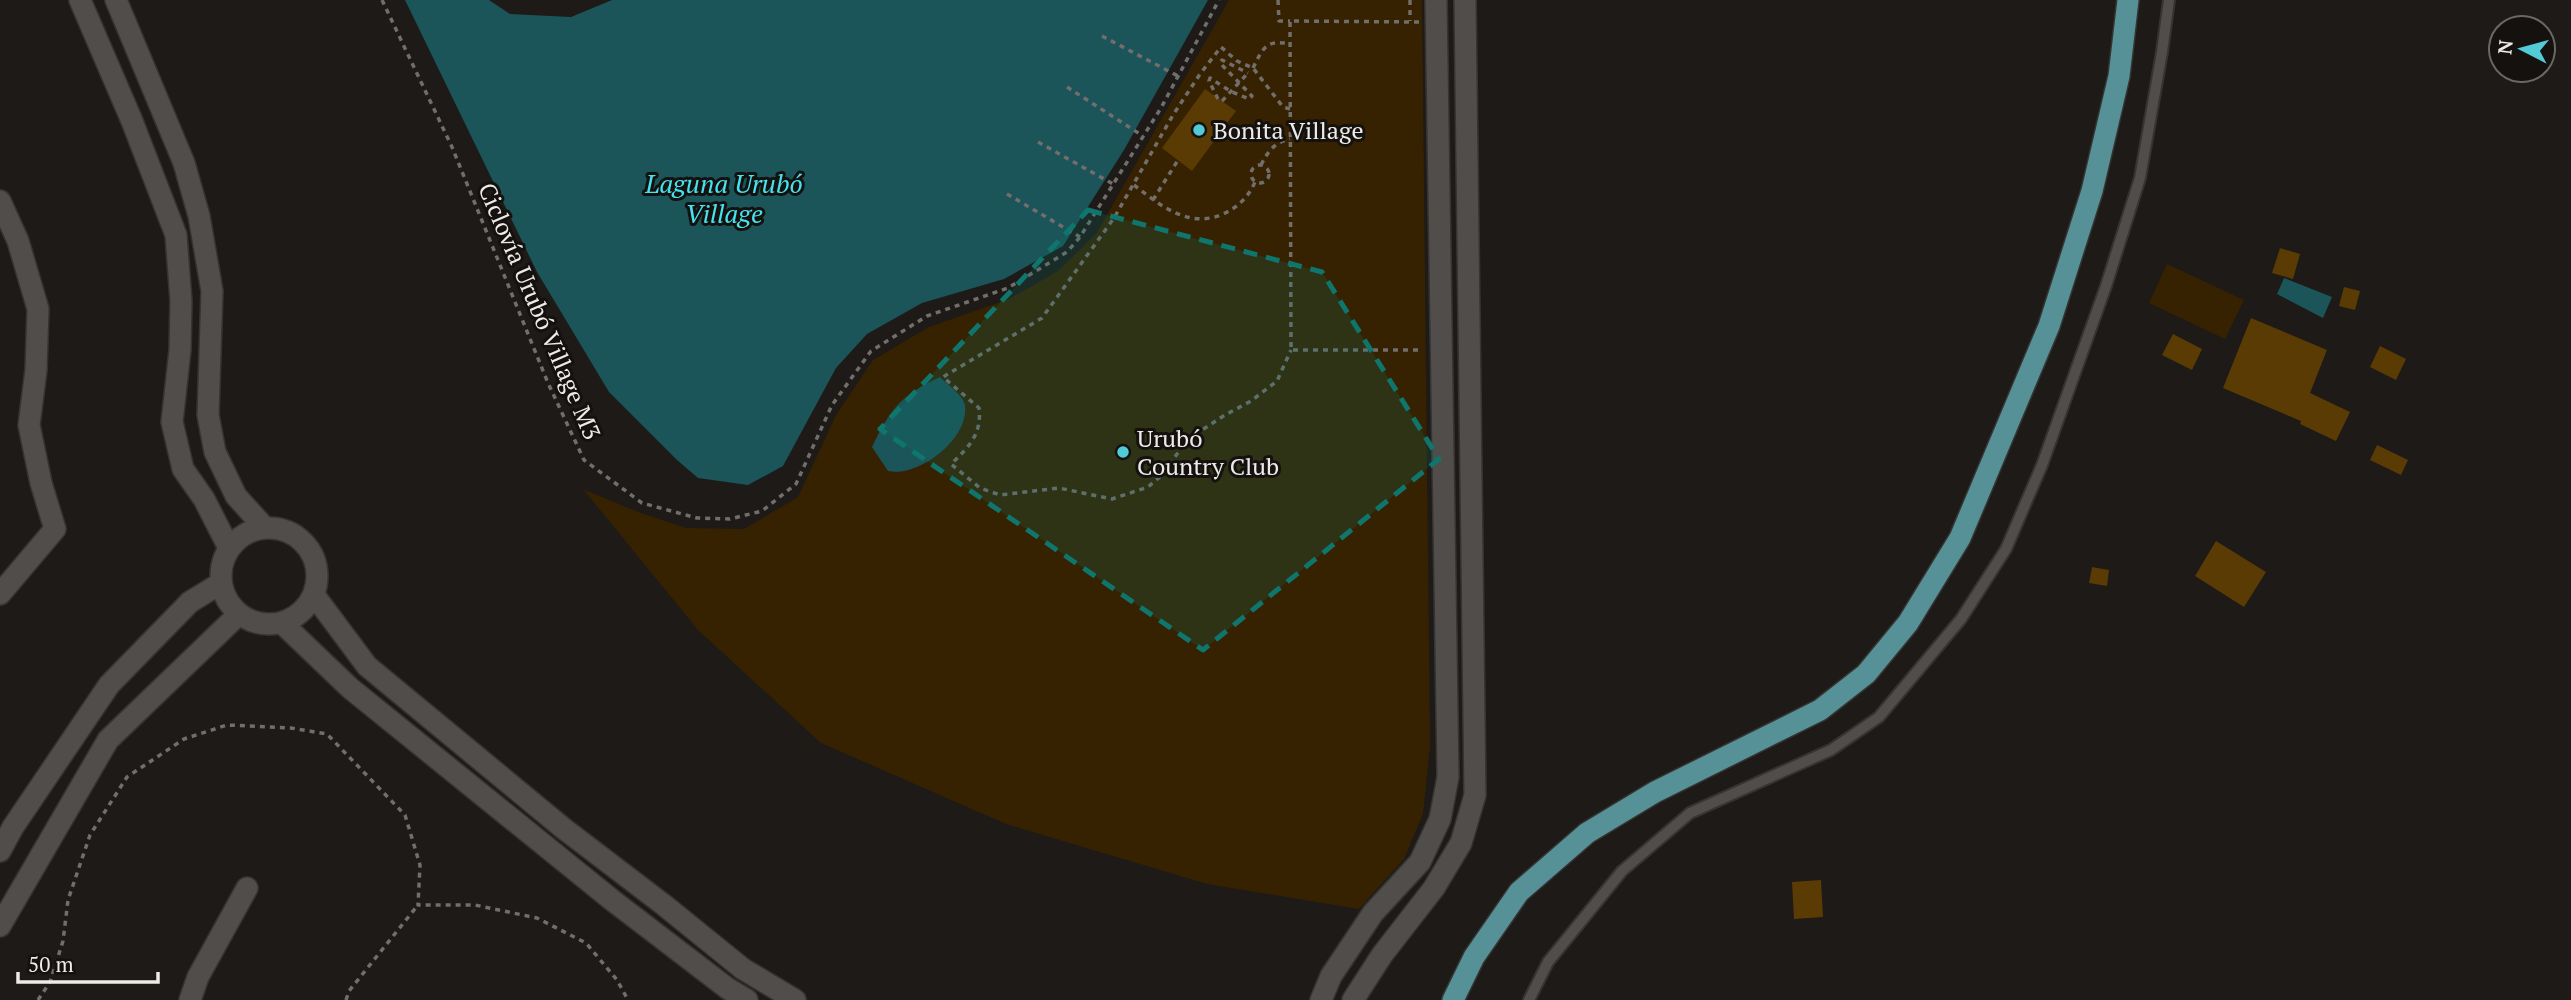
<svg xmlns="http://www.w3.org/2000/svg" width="2571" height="1000" font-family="'PT Serif',serif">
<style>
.green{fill:#362201}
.water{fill:#1b5459}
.building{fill:#5a3b03}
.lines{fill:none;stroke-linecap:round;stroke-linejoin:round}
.lane-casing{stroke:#353432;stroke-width:14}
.street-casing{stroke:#353432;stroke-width:24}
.primary-casing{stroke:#353432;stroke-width:24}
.path{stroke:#716e6b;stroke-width:3.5;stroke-dasharray:5 5;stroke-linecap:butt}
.lane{stroke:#504d4a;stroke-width:10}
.street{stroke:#504d4a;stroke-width:21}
.primary{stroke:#559196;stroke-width:21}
.marked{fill:#0f766e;fill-opacity:0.2;stroke:#0f766e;stroke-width:5;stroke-dasharray:14 9;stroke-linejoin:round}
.poi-dot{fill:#52cbd7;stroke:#14110e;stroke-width:2.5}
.labels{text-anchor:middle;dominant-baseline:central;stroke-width:6;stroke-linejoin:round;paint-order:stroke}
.poi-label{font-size:24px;fill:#ecebe8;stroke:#14110e;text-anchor:start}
.street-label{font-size:24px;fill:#ecebe8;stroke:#14110e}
.water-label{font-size:26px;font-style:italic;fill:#45e2f0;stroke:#14110e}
</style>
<rect width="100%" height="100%" fill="#1d1a17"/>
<g class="green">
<path d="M1229,0H1422L1430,745L1423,814L1404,859L1359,909L1207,884L1006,824L821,743L698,630L583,489L638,512L686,528L744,529L798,497L836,415L873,360L929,327L1009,299L1058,271L1096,234Z"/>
<path d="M2167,264L2244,300L2225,339L2149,303Z"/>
</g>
<g class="water">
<path d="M405,0H489L510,14L571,17L612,0H1208L1124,150L1063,246L1004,279L922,303L867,334L836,368L783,466L748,485L698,478L677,460L609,392L537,272Z"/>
<path d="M2284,278L2332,297L2323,318L2277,294Z"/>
<path d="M940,377C947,385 964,395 965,406C969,439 918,478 888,471L872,447C891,408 900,396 940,377Z"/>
</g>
<g class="building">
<path d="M1205,89L1236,111L1192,171L1162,148Z"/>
<path d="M2280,248L2300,254L2293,279L2272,273Z"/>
<path d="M2344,287L2360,291L2355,310L2339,306Z"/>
<path d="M2251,318L2327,350L2310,393L2350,412L2336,441L2300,424L2301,421L2223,388Z"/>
<path d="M2173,334L2202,349L2192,370L2162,355Z"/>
<path d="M2380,346L2406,359L2396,380L2370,367Z"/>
<path d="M2377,445L2408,460L2401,475L2370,460Z"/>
<path d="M2216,541L2266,572L2244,607L2195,576Z"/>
<path d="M2092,567L2109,570L2107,586L2089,583Z"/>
<path d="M1821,880L1823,917L1794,919L1792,882Z"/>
</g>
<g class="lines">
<g class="lane-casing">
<path id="lane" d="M1529,1000L1548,962L1622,871L1690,813L1831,750L1879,717L1961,619L2006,549L2042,465L2106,286L2140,178L2162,52L2169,0"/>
</g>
<g class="street-casing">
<g id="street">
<path d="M80,0L132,121L176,235L181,301L180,350L172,422L183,469L204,499L229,548"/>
<path d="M116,0L184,163L199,216L212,291L208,415L215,452L236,496L265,528"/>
<path d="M0,201L18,241L38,309L36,370L29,425L41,483L55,529L0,594"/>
<circle cx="269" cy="576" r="48"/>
<path d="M314,595L367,666L563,828L664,905L743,969L795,1000"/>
<path d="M282,623L350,688L612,900L727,988L747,1000"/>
<path d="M0,851L13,827L109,685L190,602L221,583"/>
<path d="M0,926L108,740L239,614"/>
<path d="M190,1000L198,977L247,888"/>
<path d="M1321,1000L1331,976L1373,913L1420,862L1440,819L1448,777L1436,0"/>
<path d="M1353,1000L1382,955L1434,888L1461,843L1475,795L1465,0"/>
</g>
</g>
<g class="primary-casing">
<path id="primary" d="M1453,1000L1474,957L1519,892L1587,833L1655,792L1820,710L1866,674L1908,623L1960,538L2049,326L2092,191L2119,76L2128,0"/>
</g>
<g class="path">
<path d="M382,0L452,147L548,383L584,460L642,503L697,518L730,519L762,511L796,484L832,405L871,351L927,316L1008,288L1067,252L1080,237L1161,108L1219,0"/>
<path d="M1278,0L1279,21H1290"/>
<path d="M1410,0V21"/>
<path d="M1419,22L1290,21L1291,350H1421"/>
<path d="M1102,36L1178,76"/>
<path d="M1253,68C1263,48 1266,39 1290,44"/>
<path d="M1067,87L1143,136"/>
<path d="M1218,99L1209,81L1210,78L1230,91L1249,99L1252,96L1220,63L1222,60L1248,73"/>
<path d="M1222,101L1248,73"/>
<path d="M1290,109L1283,107L1253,68L1237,61L1221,47L1200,74L1173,115L1114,218L1042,318L943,377L979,408C982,434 969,447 951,464L980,488L1000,495L1059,488L1112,499L1148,487L1162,475L1187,440L1225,415L1251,401L1277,381L1291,350"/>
<path d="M1038,142L1113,184"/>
<circle cx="1260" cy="174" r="9"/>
<path d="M1261,165C1268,151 1275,142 1290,139"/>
<path d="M1134,185C1160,205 1187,228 1221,215C1237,208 1248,198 1255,182"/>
<path d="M1007,194L1080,237"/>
<path d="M1153,200L1178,160"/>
<path d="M38,1000L50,982L63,941L68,900L90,835L127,777L184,739L227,725L291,728L327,734L405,815L420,865L418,905H475L537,918L586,943L617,980L628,1000"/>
<path d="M346,1000L349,991L418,905"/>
</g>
<use href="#lane" class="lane"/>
<use href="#street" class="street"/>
<use href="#primary" class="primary"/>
</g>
<path class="marked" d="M1088,210L1322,272L1439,459L1203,650L880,429Z"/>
<g class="poi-dot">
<circle cx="1199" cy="130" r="7"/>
<circle cx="1123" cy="452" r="7"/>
</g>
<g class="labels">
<g class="poi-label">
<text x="1213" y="130">Bonita Village</text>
<text x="1137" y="438">Urubó<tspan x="1137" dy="28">Country Club</tspan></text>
</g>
<g class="street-label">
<text transform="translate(540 311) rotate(67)">Ciclovía Urubó Village M3</text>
</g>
<g class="water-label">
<text x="724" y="183">Laguna Urubó<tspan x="724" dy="30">Village</tspan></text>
</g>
</g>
<g transform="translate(2522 49) rotate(276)"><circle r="33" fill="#14110e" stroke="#6a6865" stroke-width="2"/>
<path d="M0-5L12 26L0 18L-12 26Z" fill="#52cbd7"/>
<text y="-10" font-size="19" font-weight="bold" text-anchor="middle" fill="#ecebe8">N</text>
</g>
<path d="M18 972v10h140v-10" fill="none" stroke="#ecebe8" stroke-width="3.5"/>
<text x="28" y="972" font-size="21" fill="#ecebe8" stroke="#14110e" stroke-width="5" paint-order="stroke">50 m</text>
</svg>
